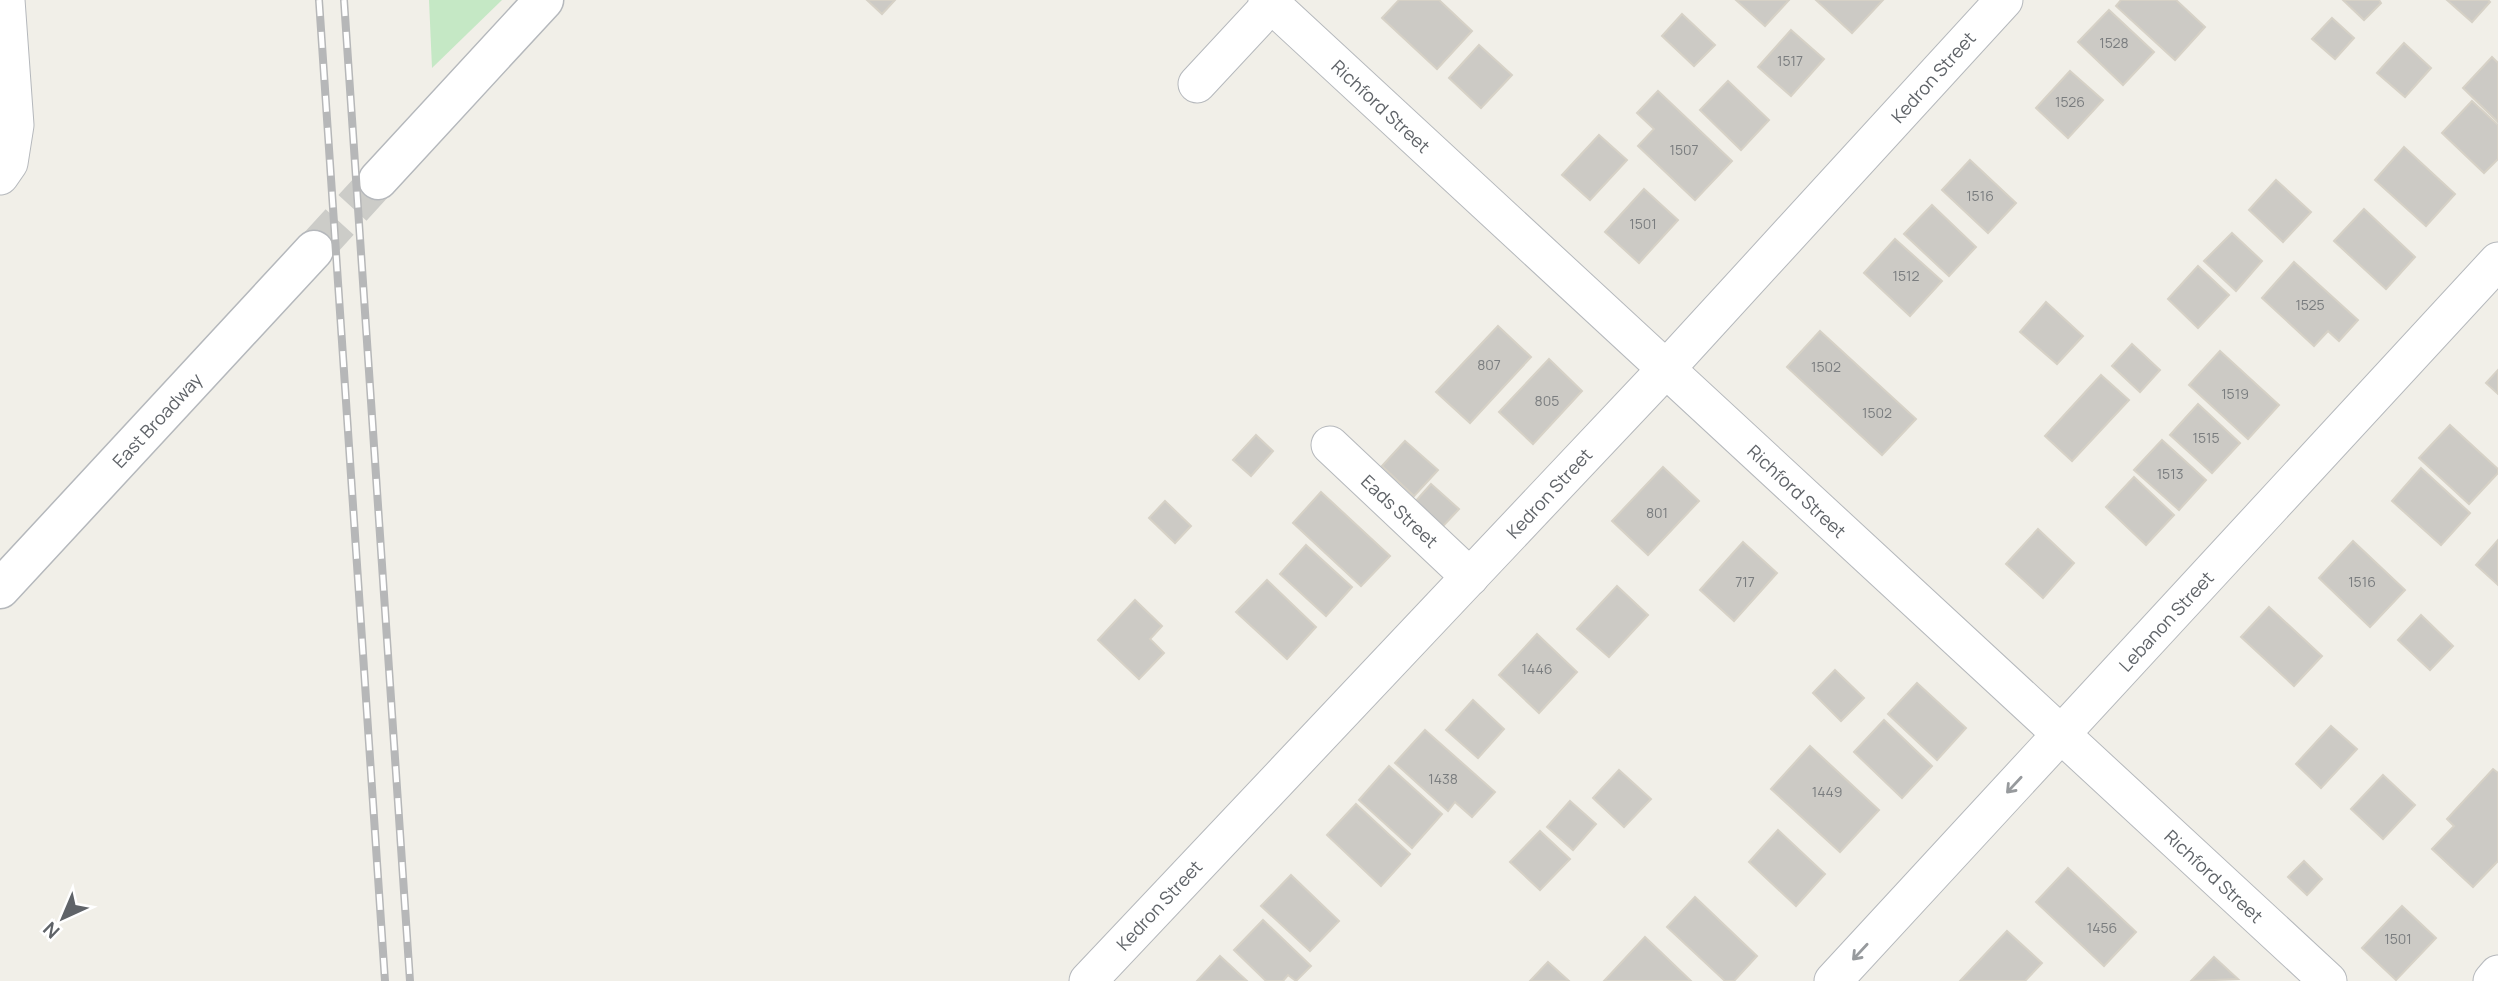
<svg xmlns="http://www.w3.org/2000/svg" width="2498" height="981" font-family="Manrope,sans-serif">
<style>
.green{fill:#c5e8c5}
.building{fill:#cccac5;stroke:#d6d1c6;stroke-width:2}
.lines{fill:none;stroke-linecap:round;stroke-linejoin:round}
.tertiary-tunnel{stroke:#ccccc8;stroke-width:38;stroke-dasharray:38 19;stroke-linecap:butt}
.minor-casing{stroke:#b5b8bc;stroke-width:39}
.tertiary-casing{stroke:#b5b8bc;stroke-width:41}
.minor{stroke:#fff;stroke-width:37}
.tertiary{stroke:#fff;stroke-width:38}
.rail-casing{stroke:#b6b7b8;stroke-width:8}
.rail{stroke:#fff;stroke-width:5;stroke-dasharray:16;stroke-linecap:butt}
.oneway{stroke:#979a9d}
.labels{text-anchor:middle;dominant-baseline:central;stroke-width:5;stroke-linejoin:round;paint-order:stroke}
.number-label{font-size:14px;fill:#7a7d7f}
.street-label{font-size:18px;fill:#5f6368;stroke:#fff}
</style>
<rect width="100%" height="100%" fill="#f1efe8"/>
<path class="green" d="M429,0H502L432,68Z"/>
<g class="building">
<path d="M867,0H895L882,14Z"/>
<path d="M1399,0H1439L1472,31L1437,69L1382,18Z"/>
<path d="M1736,0H1789L1765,26Z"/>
<path d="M1816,0H1883L1852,33Z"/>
<path d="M2121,0H2176L2205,27L2175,60L2116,6Z"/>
<path d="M2343,0H2379L2381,3L2364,20Z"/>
<path d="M2447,0H2488L2490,2L2472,22Z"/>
<path d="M2109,10L2154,52L2123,85L2078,42Z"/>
<path d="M1682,14L1715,45L1694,66L1662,36Z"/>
<path d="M2332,18L2354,38L2335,59L2312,39Z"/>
<path d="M1791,30L1824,59L1791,96L1758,67Z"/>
<path d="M2404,43L2431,68L2405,97L2377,73Z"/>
<path d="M1479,45L1512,75L1481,108L1449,78Z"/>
<path d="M2492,57L2498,63V122L2463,88Z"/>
<path d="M2070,71L2103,100L2068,138L2036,108Z"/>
<path d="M1728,81L1769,120L1741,150L1700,110Z"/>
<path d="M1658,91L1732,161L1695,200L1638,146L1654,129L1637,113Z"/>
<path d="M2472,101L2498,125V159L2484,173L2442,133Z"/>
<path d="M1599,135L1627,160L1590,200L1562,175Z"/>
<path d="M2404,147L2455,194L2426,226L2375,180Z"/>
<path d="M1970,160L2016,203L1988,233L1942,190Z"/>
<path d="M2276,180L2311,212L2283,242L2249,210Z"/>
<path d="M1644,189L1678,220L1639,263L1605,232Z"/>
<path d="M1932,205L1976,247L1949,276L1904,234Z"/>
<path d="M2364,209L2415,257L2386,289L2334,241Z"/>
<path d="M2232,233L2262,261L2236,291L2204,261Z"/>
<path d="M1895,239L1942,281L1910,316L1864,273Z"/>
<path d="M2294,262L2358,320L2339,341L2328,331L2314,346L2262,298Z"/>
<path d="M2198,266L2229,295L2198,328L2168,299Z"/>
<path d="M2046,302L2083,336L2057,364L2020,332Z"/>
<path d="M1498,326L1531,357L1470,423L1436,392Z"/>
<path d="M1820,331L1916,419L1882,455L1787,367Z"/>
<path d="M2132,344L2160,370L2140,392L2112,366Z"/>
<path d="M2220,351L2279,405L2248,439L2189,385Z"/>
<path d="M1549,359L1582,391L1533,444L1499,412Z"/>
<path d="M2498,370V394L2486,383Z"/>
<path d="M2101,375L2129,400L2072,461L2045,436Z"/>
<path d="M2198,404L2240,443L2212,473L2170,435Z"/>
<path d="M2450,425L2498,469V473L2469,504L2419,458Z"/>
<path d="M1256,435L1273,451L1251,476L1233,460Z"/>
<path d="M2162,440L2206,480L2179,510L2134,470Z"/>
<path d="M1405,441L1438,470L1414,496L1382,466Z"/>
<path d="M1663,467L1699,501L1648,555L1612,521Z"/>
<path d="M2421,468L2470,513L2441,545L2392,501Z"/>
<path d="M2134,477L2174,515L2146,545L2106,507Z"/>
<path d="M1431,484L1459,509L1443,526L1415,502Z"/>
<path d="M1321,492L1390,556L1361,586L1293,523Z"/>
<path d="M1165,501L1191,526L1175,543L1149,518Z"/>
<path d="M2038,529L2074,563L2043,598L2006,564Z"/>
<path d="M2498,540V585L2476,565Z"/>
<path d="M2353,541L2405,590L2370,627L2319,578Z"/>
<path d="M1743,542L1777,573L1734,621L1700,590Z"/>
<path d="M1306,545L1352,587L1326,616L1280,574Z"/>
<path d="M1267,580L1316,627L1287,659L1236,612Z"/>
<path d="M1617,586L1648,615L1609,657L1577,629Z"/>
<path d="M1135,600L1162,626L1150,639L1164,653L1139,679L1098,640Z"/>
<path d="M2269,607L2322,656L2294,686L2241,637Z"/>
<path d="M2421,615L2453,646L2430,670L2398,640Z"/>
<path d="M1537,634L1577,672L1539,713L1499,675Z"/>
<path d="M1835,670L1864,698L1841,721L1813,693Z"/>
<path d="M1917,683L1966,728L1937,760L1888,714Z"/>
<path d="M1473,700L1504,729L1478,758L1446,730Z"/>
<path d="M1884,720L1932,766L1902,798L1854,752Z"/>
<path d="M2331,726L2357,749L2321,788L2296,764Z"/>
<path d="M1425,730L1495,792L1472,817L1455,802L1448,811L1395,763Z"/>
<path d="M1810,746L1879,810L1840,852L1771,789Z"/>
<path d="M1389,766L1442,814L1412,848L1359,800Z"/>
<path d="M2493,769L2498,773V861L2473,887L2432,849L2454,826L2447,819Z"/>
<path d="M1619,770L1651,799L1624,827L1593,798Z"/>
<path d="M2383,775L2415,805L2383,839L2351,809Z"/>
<path d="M1570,801L1596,824L1573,850L1547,827Z"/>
<path d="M1356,804L1410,854L1381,886L1327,835Z"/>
<path d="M1778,830L1825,874L1796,906L1749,862Z"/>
<path d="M1540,831L1570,859L1540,890L1510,862Z"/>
<path d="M2304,861L2322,879L2307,895L2288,877Z"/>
<path d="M2068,868L2136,932L2104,966L2036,902Z"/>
<path d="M1291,875L1339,921L1310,951L1261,906Z"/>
<path d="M1695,897L1757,956L1734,981H1725L1667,927Z"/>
<path d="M2402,906L2436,938L2396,980L2362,948Z"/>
<path d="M1263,920L1311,966L1296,981L1288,975L1283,981H1266L1234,950Z"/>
<path d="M2007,931L2042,963L2025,981H1960Z"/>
<path d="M1645,937L1691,981H1604Z"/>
<path d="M1220,956L1247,981H1197Z"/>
<path d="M2214,957L2238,979L2191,981Z"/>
<path d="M1548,962L1569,981H1530Z"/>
</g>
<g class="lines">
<path class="tertiary-tunnel" d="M314,250L378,180"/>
<g class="minor-casing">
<g id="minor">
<path d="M1267,0L2328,981"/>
<path d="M1197,84L1275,0"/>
<path d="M0,176L9,163L15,125L6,0"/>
<path d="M1330,445L1470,577"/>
<path d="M1088,981L1665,370L2004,0"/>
<path d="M1833,981L2498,261"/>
<path d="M2492,981L2498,974"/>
</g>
</g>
<g class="tertiary-casing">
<g id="tertiary">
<path d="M378,180L544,0"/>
<path d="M0,589L314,250"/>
</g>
</g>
<use href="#minor" class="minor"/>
<use href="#tertiary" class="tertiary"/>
<g class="rail-casing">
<g id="rail">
<path d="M319,0L385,981"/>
<path d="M344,0L410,981"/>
</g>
</g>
<use href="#rail" class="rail"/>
</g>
<defs><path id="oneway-shaft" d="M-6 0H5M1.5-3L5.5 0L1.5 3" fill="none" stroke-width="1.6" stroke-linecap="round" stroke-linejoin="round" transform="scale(1.75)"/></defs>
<g class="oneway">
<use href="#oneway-shaft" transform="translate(2014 785) rotate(133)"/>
<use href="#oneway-shaft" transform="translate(1860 952) rotate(133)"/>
</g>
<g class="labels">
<g class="number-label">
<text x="2114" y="42">1528</text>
<text x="1790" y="60">1517</text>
<text x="2070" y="101">1526</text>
<text x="1684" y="149">1507</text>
<text x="1980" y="195">1516</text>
<text x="1643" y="223">1501</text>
<text x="1906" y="275">1512</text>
<text x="2310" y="304">1525</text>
<text x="1489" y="364">807</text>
<text x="1826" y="366">1502</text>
<text x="2235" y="393">1519</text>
<text x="1547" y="400">805</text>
<text x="1877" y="412">1502</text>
<text x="2206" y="437">1515</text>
<text x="2170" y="473">1513</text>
<text x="1657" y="512">801</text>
<text x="1745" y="581">717</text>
<text x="2362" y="581">1516</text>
<text x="1537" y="668">1446</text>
<text x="1443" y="778">1438</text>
<text x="1827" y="791">1449</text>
<text x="2102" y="927">1456</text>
<text x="2398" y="938">1501</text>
</g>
<g class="street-label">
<text transform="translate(1933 77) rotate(-48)">Kedron Street</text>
<text transform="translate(1381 106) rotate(43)">Richford Street</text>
<text transform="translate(157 420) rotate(-47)">East Broadway</text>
<text transform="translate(1797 491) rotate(43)">Richford Street</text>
<text transform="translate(1549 493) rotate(-47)">Kedron Street</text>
<text transform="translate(1400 511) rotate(43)">Eads Street</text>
<text transform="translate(2166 621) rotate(-47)">Lebanon Street</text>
<text transform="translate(2214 876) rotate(43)">Richford Street</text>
<text transform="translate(1159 905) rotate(-47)">Kedron Street</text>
</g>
</g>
<g transform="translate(63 918) rotate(224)" stroke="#ffffff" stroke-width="5" paint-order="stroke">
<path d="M0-5L12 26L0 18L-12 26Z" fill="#5f6368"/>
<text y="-10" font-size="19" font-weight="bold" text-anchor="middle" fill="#5f6368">N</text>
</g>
</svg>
